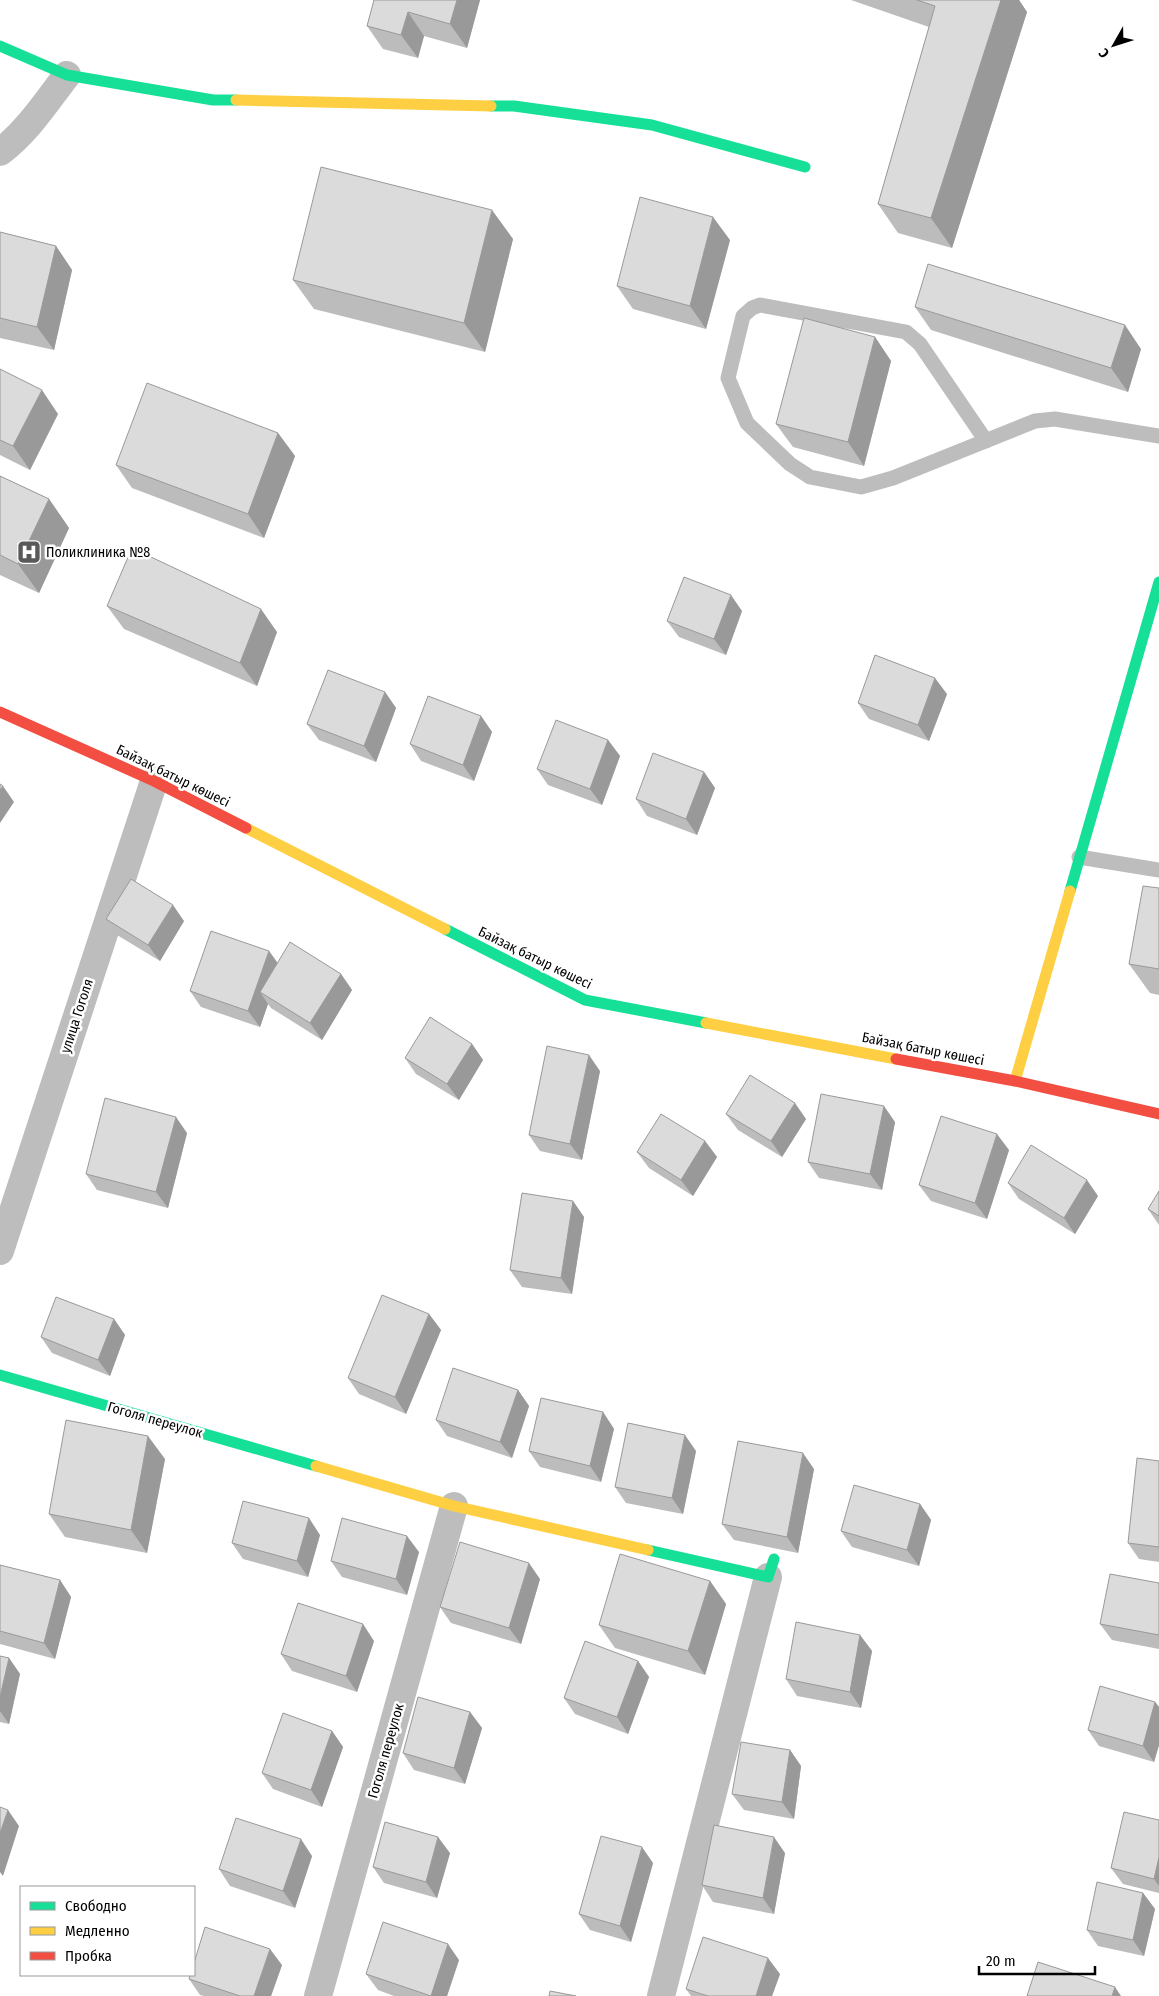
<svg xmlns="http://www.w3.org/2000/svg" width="1159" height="1996" font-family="'Fira Sans Condensed',sans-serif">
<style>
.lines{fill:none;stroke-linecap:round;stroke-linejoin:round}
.lane{stroke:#bdbdbd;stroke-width:15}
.street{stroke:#bdbdbd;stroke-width:28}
.fast{stroke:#16e098;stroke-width:11}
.slow{stroke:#ffcf43;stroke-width:11}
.jam{stroke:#f24e42;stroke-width:11}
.wall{fill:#bcbcbc}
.shaded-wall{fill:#999}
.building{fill:#dbdbdb;stroke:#999}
.labels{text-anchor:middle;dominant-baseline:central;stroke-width:5;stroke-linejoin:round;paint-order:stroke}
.poi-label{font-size:14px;fill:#000;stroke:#fff;text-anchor:start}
.street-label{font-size:14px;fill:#000;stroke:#fff}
</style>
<rect width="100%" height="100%" fill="#fff"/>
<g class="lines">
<g class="lane">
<path d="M986,441L920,344L906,332L760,305L752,308L743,316L728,378L747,423L790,464L810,477L861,487L893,478L1035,421L1055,419L1159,436"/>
<path d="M1079,857L1159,870"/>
</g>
<g class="street">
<path d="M0,152C27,132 47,101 67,75"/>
<path d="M0,1251L154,781"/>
<path d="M318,1996L454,1506"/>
<path d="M661,1996L768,1577"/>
</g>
<g class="fast">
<path d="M0,46L67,75L213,100H236"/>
<path d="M491,106H514L652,125L805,167"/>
<path d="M1070,891L1159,582"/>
<path d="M445,929L585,1000L706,1023"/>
<path d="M0,1375L316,1466"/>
<path d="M648,1550L768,1577L774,1559"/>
</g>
<g class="slow">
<path d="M236,100L491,106"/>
<path d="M246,828L445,929"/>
<path d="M706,1023L896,1059"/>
<path d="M1015,1081L1070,891"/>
<path d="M316,1466L454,1506L648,1550"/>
</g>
<g class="jam">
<path d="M0,712L154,781L246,828"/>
<path d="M896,1059L1015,1081L1159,1114"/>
</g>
</g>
<g class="wall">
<path d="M374,0H480L467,48L424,36L418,58L383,49L367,26Z"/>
<path d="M851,0H1019L1027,12L952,248L898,233L878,204L929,27Z"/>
<path d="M0,232L56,246L72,270L54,350L0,338Z"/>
<path d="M513,239L485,352L314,309L293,280Z"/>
<path d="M730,240L706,329L633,309L617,286Z"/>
<path d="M915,307L1141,349L1128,392L931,330Z"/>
<path d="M875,337L891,361L864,466L793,447L776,424Z"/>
<path d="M0,369L58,414L30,470L0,455Z"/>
<path d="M278,433L295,456L264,538L132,488L116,465Z"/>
<path d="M0,476L49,499L69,528L39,593L0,575Z"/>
<path d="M107,606L277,632L257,686L124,629Z"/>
<path d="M742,611L726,655L679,637L667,621Z"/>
<path d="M385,692L396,708L376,762L319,740L307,724Z"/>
<path d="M947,694L929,741L869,719L858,703Z"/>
<path d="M481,716L492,732L474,781L421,761L410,744Z"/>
<path d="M608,740L620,756L602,805L548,785L537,769Z"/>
<path d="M704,772L715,788L697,835L647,816L636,799Z"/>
<path d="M1159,888V995L1150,993L1129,964Z"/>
<path d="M106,919L184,921L160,961L117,935Z"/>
<path d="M269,951L278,963L341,974L352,990L322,1040L271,1008L268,1004L260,1027L201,1007L190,991Z"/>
<path d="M472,1044L483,1060L459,1100L416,1074L405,1058Z"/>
<path d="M600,1071L582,1160L540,1151L529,1135Z"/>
<path d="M726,1114L806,1119L782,1157L738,1130Z"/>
<path d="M895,1122L882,1190L819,1178L808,1162Z"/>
<path d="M187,1133L168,1208L97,1190L86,1174Z"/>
<path d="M705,1141L717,1157L693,1196L649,1168L637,1152Z"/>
<path d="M1009,1150L987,1219L931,1201L919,1185Z"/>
<path d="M1008,1183L1098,1196L1075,1234L1019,1199Z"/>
<path d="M1159,1191V1225L1148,1209Z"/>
<path d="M573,1201L584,1217L572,1294L522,1287L510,1270Z"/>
<path d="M429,1314L441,1330L406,1414L359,1394L348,1378Z"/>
<path d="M114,1319L125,1335L110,1376L52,1353L41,1337Z"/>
<path d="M518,1390L529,1406L512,1458L447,1436L436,1420Z"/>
<path d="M603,1412L614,1429L601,1482L540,1467L529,1451Z"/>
<path d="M696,1451L683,1514L626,1503L615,1487Z"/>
<path d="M165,1459L147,1553L65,1537L49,1514Z"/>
<path d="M1159,1461V1562L1139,1559L1128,1543Z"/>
<path d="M814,1469L798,1553L734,1540L722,1524Z"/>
<path d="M920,1504L931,1520L919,1566L852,1547L841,1531Z"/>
<path d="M320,1535L308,1577L243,1559L232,1543Z"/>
<path d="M419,1552L407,1595L342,1577L331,1561Z"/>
<path d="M0,1565L60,1580L71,1597L55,1659L0,1644Z"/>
<path d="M540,1579L521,1644L451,1623L440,1607Z"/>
<path d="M710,1581L726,1604L705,1675L615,1648L599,1625Z"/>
<path d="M1159,1583V1649L1112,1640L1100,1624Z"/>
<path d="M860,1635L872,1651L861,1708L797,1696L786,1679Z"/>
<path d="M374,1641L357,1692L292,1671L281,1654Z"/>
<path d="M0,1656L9,1658L20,1674L9,1724L0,1722Z"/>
<path d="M638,1661L649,1677L628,1734L575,1714L564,1698Z"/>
<path d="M1155,1702L1159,1707V1745L1154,1762L1099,1746L1088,1730Z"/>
<path d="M470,1712L482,1728L465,1784L414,1770L403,1753Z"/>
<path d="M332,1731L343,1747L322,1807L273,1789L262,1773Z"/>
<path d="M790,1750L801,1766L794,1819L744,1810L732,1794Z"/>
<path d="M1159,1820V1893L1123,1884L1111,1868Z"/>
<path d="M450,1853L437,1898L384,1883L373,1867Z"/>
<path d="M785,1853L774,1914L713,1902L702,1885Z"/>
<path d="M312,1856L295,1908L230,1886L219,1869Z"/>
<path d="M653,1863L631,1942L590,1930L579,1914Z"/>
<path d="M1143,1893L1155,1909L1144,1956L1098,1946L1087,1930Z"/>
<path d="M459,1960L447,1996H394L378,1990L366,1974Z"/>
<path d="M282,1965L271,1996H204L200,1995L189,1979Z"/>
<path d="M780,1974L772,1996H691L686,1989Z"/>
</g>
<g class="shaded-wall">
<path d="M457,0H480L467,48L450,24Z"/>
<path d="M1001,0H1019L1027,12L952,248L931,218Z"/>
<path d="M408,12L424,36L418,58L401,35Z"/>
<path d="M492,210L513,239L485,352L464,323Z"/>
<path d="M713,217L730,240L706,329L690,306Z"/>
<path d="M56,246L72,270L54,350L37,327Z"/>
<path d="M1125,325L1141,349L1128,392L1111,368Z"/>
<path d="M875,337L891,361L864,466L848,442Z"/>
<path d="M42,390L58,414L30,470L13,446Z"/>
<path d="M278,433L295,456L264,538L248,514Z"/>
<path d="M49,499L69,528L39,593L18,564Z"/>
<path d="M731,595L742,611L726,655L714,639Z"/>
<path d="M261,609L277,632L257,686L240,663Z"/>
<path d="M935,678L947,694L929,741L918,725Z"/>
<path d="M385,692L396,708L376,762L364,746Z"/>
<path d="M481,716L492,732L474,781L463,765Z"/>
<path d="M608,740L620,756L602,805L590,789Z"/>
<path d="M704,772L715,788L697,835L686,819Z"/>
<path d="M3,786L14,802L0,823V790Z"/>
<path d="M173,905L184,921L160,961L148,945Z"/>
<path d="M269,951L280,967L260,992L268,1004L260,1027L248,1011Z"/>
<path d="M341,974L352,990L322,1040L310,1023Z"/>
<path d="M472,1044L483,1060L459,1100L447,1084Z"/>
<path d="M589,1055L600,1071L582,1160L570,1144Z"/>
<path d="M795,1103L806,1119L782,1157L771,1141Z"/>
<path d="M884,1106L895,1122L882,1190L870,1174Z"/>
<path d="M176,1117L187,1133L168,1208L156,1192Z"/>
<path d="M997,1134L1009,1150L987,1219L975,1203Z"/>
<path d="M705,1141L717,1157L693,1196L681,1180Z"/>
<path d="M1087,1180L1098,1196L1075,1234L1064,1218Z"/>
<path d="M573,1201L584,1217L572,1294L561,1278Z"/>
<path d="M429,1314L441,1330L406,1414L395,1397Z"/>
<path d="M114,1319L125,1335L110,1376L98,1360Z"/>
<path d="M518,1390L529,1406L512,1458L500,1442Z"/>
<path d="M603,1412L614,1429L601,1482L590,1466Z"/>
<path d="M685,1435L696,1451L683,1514L672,1498Z"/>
<path d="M148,1436L165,1459L147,1553L131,1530Z"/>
<path d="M803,1453L814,1469L798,1553L787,1537Z"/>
<path d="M920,1504L931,1520L919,1566L907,1550Z"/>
<path d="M309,1518L320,1535L308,1577L297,1561Z"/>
<path d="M407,1536L419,1552L407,1595L396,1579Z"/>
<path d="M529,1563L540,1579L521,1644L509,1628Z"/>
<path d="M60,1580L71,1597L55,1659L44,1643Z"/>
<path d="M710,1581L726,1604L705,1675L688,1651Z"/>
<path d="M363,1624L374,1641L357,1692L346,1676Z"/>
<path d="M860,1635L872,1651L861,1708L850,1692Z"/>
<path d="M9,1658L20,1674L9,1724L0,1711V1697Z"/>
<path d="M638,1661L649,1677L628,1734L617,1717Z"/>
<path d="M1155,1702L1159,1707V1745L1154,1762L1143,1746Z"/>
<path d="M470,1712L482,1728L465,1784L454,1768Z"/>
<path d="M332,1731L343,1747L322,1807L311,1790Z"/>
<path d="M790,1750L801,1766L794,1819L782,1802Z"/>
<path d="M8,1810L19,1826L3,1876L0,1872V1833Z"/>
<path d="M438,1837L450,1853L437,1898L426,1882Z"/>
<path d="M774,1837L785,1853L774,1914L763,1898Z"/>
<path d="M301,1839L312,1856L295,1908L283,1891Z"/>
<path d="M642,1847L653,1863L631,1942L620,1926Z"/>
<path d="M1159,1857V1886L1154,1879Z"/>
<path d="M1143,1893L1155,1909L1144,1956L1133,1940Z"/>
<path d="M448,1944L459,1960L447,1996H431Z"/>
<path d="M270,1949L282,1965L271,1996H254Z"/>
<path d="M768,1958L780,1974L772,1996H756Z"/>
<path d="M1115,1987L1121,1996H1112Z"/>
</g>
<g class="building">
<path d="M374,0H457L450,24L408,12L401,35L367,26Z"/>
<path d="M917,0H1001L931,218L878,204L935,6Z"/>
<path d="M321,167L492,210L464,323L293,280Z"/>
<path d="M640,197L713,217L690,306L617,286Z"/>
<path d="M0,232L56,246L37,327L0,318Z"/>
<path d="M928,264L1125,325L1111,368L915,307Z"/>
<path d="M804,318L875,337L848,442L776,424Z"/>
<path d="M0,369L42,390L13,446L0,440Z"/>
<path d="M147,383L278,433L248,514L116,465Z"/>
<path d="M0,476L49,499L18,564L0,555Z"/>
<path d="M132,548L261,609L240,663L107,606Z"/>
<path d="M684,577L731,595L714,639L667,621Z"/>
<path d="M875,655L935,678L918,725L858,703Z"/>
<path d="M328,670L385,692L364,746L307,724Z"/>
<path d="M428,696L481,716L463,765L410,744Z"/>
<path d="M556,720L608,740L590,789L537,769Z"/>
<path d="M653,753L704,772L686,819L636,799Z"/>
<path d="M0,784L3,786L0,790Z"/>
<path d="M131,879L173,905L148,945L106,919Z"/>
<path d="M1143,886L1159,888V969L1129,964Z"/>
<path d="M211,931L269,951L248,1011L190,991Z"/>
<path d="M290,942L341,974L310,1023L260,992Z"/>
<path d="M430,1017L472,1044L447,1084L405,1058Z"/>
<path d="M547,1046L589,1055L570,1144L529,1135Z"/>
<path d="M750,1075L795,1103L771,1141L726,1114Z"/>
<path d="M821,1094L884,1106L870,1174L808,1162Z"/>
<path d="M105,1098L176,1117L156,1192L86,1174Z"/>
<path d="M661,1114L705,1141L681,1180L637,1152Z"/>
<path d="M941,1116L997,1134L975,1203L919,1185Z"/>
<path d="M1031,1145L1087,1180L1064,1218L1008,1183Z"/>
<path d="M1159,1191V1216L1148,1209Z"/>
<path d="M522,1193L573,1201L561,1278L510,1270Z"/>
<path d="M382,1295L429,1314L395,1397L348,1378Z"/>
<path d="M56,1297L114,1319L98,1360L41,1337Z"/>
<path d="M453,1368L518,1390L500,1442L436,1420Z"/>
<path d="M541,1398L603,1412L590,1466L529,1451Z"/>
<path d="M66,1420L148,1436L131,1530L49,1514Z"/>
<path d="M628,1423L685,1435L672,1498L615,1487Z"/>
<path d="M738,1441L803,1453L787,1537L722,1524Z"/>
<path d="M1137,1458L1159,1461V1547L1128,1543Z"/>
<path d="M854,1485L920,1504L907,1550L841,1531Z"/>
<path d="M243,1501L309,1518L297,1561L232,1543Z"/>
<path d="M342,1518L407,1536L396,1579L331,1561Z"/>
<path d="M460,1542L529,1563L509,1628L440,1607Z"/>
<path d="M620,1554L710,1581L688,1651L599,1625Z"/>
<path d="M0,1565L60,1580L44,1643L0,1631Z"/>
<path d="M1110,1574L1159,1583V1635L1100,1624Z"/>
<path d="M298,1603L363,1624L346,1676L281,1654Z"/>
<path d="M796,1622L860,1635L850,1692L786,1679Z"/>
<path d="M585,1641L638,1661L617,1717L564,1698Z"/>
<path d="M0,1656L9,1658L0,1697Z"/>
<path d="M1100,1686L1155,1702L1143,1746L1088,1730Z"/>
<path d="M418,1697L470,1712L454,1768L403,1753Z"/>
<path d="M283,1713L332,1731L311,1790L262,1773Z"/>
<path d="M741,1742L790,1750L782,1802L732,1794Z"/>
<path d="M0,1807L8,1810L0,1833Z"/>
<path d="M1124,1812L1159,1820V1857L1154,1879L1111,1868Z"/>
<path d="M236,1818L301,1839L283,1891L219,1869Z"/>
<path d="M385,1822L438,1837L426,1882L373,1867Z"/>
<path d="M714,1825L774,1837L763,1898L702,1885Z"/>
<path d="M601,1836L642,1847L620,1926L579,1914Z"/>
<path d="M1097,1882L1143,1893L1133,1940L1087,1930Z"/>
<path d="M383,1922L448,1944L431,1996L366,1974Z"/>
<path d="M205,1927L270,1949L254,1996H240L189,1979L190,1975H194V1963Z"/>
<path d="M703,1937L768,1958L756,1996H708L686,1989Z"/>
<path d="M1038,1962L1115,1987L1112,1996H1027Z"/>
<path d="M550,1991L576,1996H549Z"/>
</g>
<defs>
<g id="hospital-square" transform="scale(1.25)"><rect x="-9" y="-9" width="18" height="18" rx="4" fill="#595959" stroke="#fff"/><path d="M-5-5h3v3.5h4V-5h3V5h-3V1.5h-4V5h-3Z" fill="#fff"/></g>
</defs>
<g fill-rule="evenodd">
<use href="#hospital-square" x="29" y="552"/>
</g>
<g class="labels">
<g class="poi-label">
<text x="46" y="552">Поликлиника №8</text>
</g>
<g class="street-label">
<text transform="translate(173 776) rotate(26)">Байзақ батыр көшесі</text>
<text transform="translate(535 958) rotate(26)">Байзақ батыр көшесі</text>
<text transform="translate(77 1016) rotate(-72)">улица Гоголя</text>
<text transform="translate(923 1049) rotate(11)">Байзақ батыр көшесі</text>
<text transform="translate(155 1420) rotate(16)">Гоголя переулок</text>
<text transform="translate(386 1751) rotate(-74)">Гоголя переулок</text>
</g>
</g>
<rect x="20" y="1886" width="175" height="90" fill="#ffffff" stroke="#999999"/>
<rect x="30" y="1902" width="25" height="8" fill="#16e098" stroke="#999999"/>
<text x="65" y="1911" font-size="15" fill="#000000">Свободно</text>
<rect x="30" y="1927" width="25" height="8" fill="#ffcf43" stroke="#999999"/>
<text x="65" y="1936" font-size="15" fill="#000000">Медленно</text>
<rect x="30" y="1952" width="25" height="8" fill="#f24e42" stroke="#999999"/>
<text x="65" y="1961" font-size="15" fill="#000000">Пробка</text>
<g transform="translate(1114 45) rotate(231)" stroke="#ffffff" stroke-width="4" paint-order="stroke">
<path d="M0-4L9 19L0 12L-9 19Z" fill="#000000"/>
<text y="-8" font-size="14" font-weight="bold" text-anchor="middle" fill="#000000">С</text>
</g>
<path d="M979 1966v8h116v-8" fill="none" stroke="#000000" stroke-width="2.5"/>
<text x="986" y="1966" font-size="15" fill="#000000" stroke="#ffffff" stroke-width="4" paint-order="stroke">20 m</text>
</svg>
